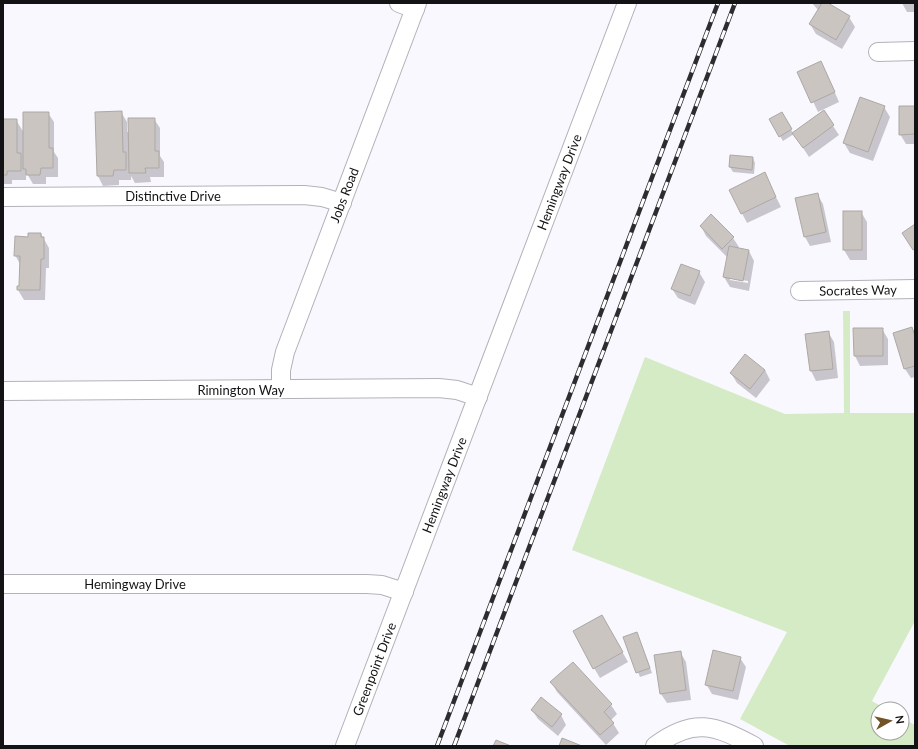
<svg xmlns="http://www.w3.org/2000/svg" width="918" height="749" font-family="Lato,sans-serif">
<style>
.green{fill:#d4ebc5}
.shadow{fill:#0003;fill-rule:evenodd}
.building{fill:#cac5c1;stroke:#ada8a4}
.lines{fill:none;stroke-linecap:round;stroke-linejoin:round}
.minor-casing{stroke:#b4b2b8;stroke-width:20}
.minor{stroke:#fff;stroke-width:18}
.rail-casing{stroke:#2d2d30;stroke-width:4.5}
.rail{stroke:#fff;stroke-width:3;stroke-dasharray:9;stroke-linecap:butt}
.labels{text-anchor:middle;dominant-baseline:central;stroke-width:3;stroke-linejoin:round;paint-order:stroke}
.street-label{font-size:13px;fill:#131315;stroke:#fff}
</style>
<rect width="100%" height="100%" fill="#faf8ff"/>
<path class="green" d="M843,311H850V413H915V621L872,701L886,709H878V733H902V718L915,725V746H790L740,719L787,632L572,550L645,357L785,414L844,413Z"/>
<g class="shadow">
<path d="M812,3H826L849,17L855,27L842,49L816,34L810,24L818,10Z"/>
<path d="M902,3H915V12H907Z"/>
<path d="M799,72H826L839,102L818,112Z"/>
<path d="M884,107L890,117L873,161L850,153L844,143Z"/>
<path d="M915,107V144H906L900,134Z"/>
<path d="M823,111L839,135L809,157L794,134L783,141L770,120L781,113L793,133Z"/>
<path d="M121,112L127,122V132L154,119L160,128V156L164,162V177H150L151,182L135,183L131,176V180H119V185L103,186L98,176Z"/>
<path d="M48,113L54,122V152L58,158V177H46V184H33L26,172V180H12V184H3V120H16L24,133Z"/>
<path d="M753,158L755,163L754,174L733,172L730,167Z"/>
<path d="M764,173L781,207L747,223L730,190Z"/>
<path d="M817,194L823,204L831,242L810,246L805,237Z"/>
<path d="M861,212L867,222V260H850L844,250Z"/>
<path d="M701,226L733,238L739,247L737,249L749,251L754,261L749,291L730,287L724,277L728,258L706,236ZM730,278L748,281V283L730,280Z"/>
<path d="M41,234L49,248V268H46L45,300H24L18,290L20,287V264L15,255L29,238Z"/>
<path d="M699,272L705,282L695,305L678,298L672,289Z"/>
<path d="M912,328L915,334V377L911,378L905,369Z"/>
<path d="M882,329L888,339V365L860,366L855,356Z"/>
<path d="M828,332L834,342L838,378L816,381L811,371L807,335Z"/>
<path d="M765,370L770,380L756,398L737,383L731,373Z"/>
<path d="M602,616L628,662L600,678L594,668Z"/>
<path d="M637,633L652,673L640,677L624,638Z"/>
<path d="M680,652L686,662L691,700L667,703L661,694Z"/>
<path d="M740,658L746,667L738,700L712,694L706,684Z"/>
<path d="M573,663L611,705L617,714L611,720L619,733L606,745L557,692L552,683Z"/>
<path d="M532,710L561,715L566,725L558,736L538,719Z"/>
</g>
<g class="building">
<path d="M822,3H828L850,16L836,40L809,24Z"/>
<path d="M821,61L835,92L811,103L797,72Z"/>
<path d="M860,97L885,106L868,152L843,143Z"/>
<path d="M899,106H915V134L899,135Z"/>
<path d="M824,110L834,125L803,148L792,133Z"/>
<path d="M122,111L123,152H126V170H114L113,176H97L95,112Z"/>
<path d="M23,112H49V148H53V168H41L40,175H26V169H23Z"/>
<path d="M782,112L792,129L779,137L769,119Z"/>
<path d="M128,118H155V151H159V168H145L146,173H129Z"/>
<path d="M3,119H17V153H21V171H7V175H3Z"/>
<path d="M730,155L753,157L752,170L729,167Z"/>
<path d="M765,172L776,197L741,214L729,190Z"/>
<path d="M818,193L826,232L804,237L795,198Z"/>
<rect x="843" y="211" width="19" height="39"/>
<path d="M711,214L734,237L722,249L700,226Z"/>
<path d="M915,224V249L913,250L902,233Z"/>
<path d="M28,233H41V237H44V259H41L40,290H17V286H19L20,256H14L15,236L28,237Z"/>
<path d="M729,246L749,250L743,281L723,277Z"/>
<path d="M681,264L700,271L690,296L671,289Z"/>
<path d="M912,327L915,336V366L904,369L893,333Z"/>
<path d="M853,328H883V356H854Z"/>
<path d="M829,331L833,369L810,371L805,334Z"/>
<path d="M745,354L765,370L750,389L730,373Z"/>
<path d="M602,615L623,652L593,669L573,631Z"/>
<path d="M637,632L650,668L636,673L623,637Z"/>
<path d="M713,650L741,657L733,691L705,685Z"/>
<path d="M681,651L686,690L660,694L654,655Z"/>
<path d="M573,662L612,704L604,712L614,723L600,735L550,682Z"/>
<path d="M541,697L562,714L552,727L531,710Z"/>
<path d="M562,738L582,746H559Z"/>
<path d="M496,740L511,746H493Z"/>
</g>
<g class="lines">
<g class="minor-casing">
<g id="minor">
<path d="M399,3L415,9"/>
<path d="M878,52L915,51"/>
<path d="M3,197L304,195L322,197L342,203"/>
<path d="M800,291L915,289"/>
<path d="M281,389V370L285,352L417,3"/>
<path d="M3,391L439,388L457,390L478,397"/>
<path d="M3,584H367L382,585L404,592"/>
<path d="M345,746L627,3"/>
<path d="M655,746C693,717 715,725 754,746"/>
</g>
</g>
<use href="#minor" class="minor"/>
<g class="rail-casing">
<g id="rail">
<path d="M437,746L718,3"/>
<path d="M454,746L735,3"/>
</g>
</g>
<use href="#rail" class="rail"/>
</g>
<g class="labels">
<g class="street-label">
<text transform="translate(559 182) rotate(-69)">Hemingway Drive</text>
<text transform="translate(344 195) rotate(-69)">Jobs Road</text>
<text x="173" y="196">Distinctive Drive</text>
<text transform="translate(858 290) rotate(-1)">Socrates Way</text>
<text x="241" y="390">Rimington Way</text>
<text transform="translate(444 485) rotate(-69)">Hemingway Drive</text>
<text x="135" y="584">Hemingway Drive</text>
<text transform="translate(374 669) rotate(-69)">Greenpoint Drive</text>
</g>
</g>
<rect width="918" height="749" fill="none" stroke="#131315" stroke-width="8"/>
<g transform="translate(890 721) rotate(82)"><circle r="19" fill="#ffffff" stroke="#a1a1a1"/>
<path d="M0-3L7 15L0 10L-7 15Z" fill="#725328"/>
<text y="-6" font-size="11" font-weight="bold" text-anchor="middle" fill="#131315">N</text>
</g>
</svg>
